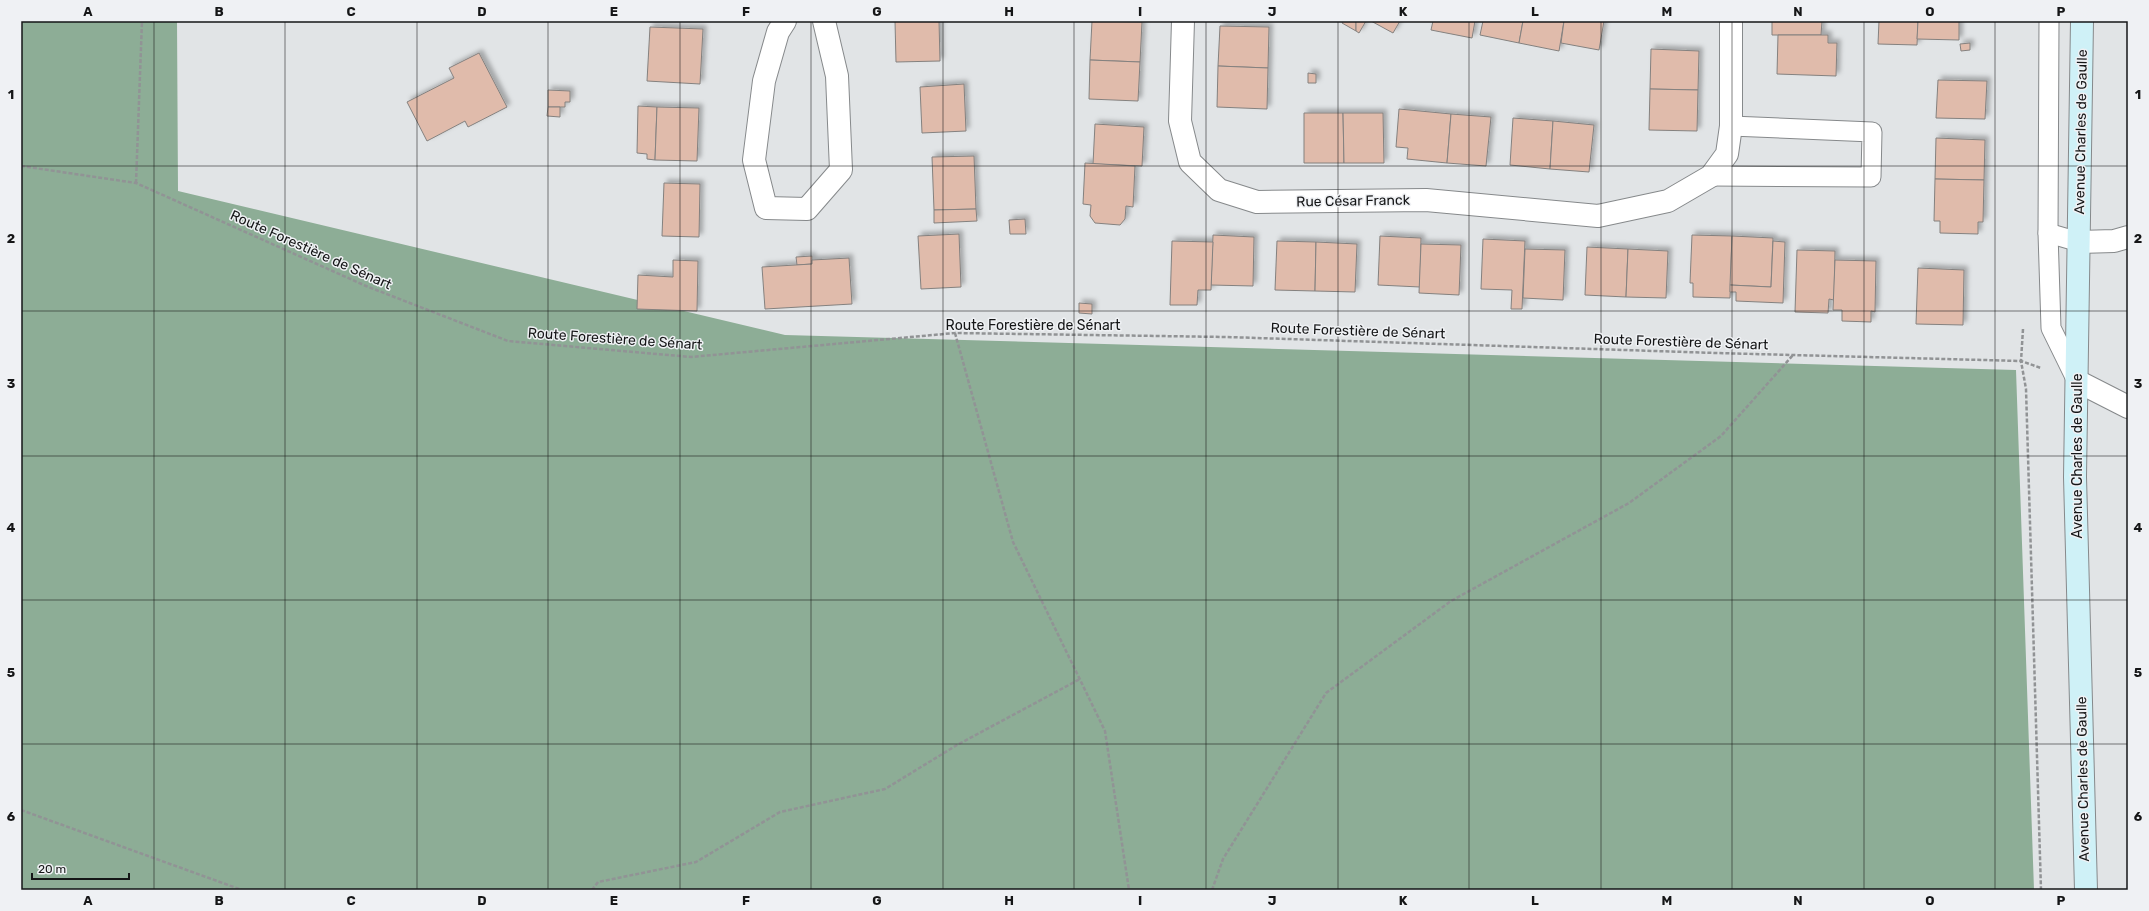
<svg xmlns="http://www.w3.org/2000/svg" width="2149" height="911" font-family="Rubik,sans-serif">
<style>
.forest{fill:#8dad96}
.building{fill:#e0bbab;stroke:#84817f;filter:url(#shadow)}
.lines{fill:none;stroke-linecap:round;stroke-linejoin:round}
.service-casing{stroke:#86898b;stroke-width:21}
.minor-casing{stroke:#86898b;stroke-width:24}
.secondary-casing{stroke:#86898b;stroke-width:24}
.path{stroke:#919395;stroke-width:2.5;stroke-dasharray:4 2;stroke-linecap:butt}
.service{stroke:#fff;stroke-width:19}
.minor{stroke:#fff;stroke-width:22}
.secondary{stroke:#cff1f7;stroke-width:22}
.grid{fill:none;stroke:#151617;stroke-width:1;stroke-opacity:0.55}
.labels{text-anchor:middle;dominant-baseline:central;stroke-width:3;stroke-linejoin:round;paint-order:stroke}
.street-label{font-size:14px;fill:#151617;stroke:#eff1f4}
.neatline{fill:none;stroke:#151617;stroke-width:1.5}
.grid-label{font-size:13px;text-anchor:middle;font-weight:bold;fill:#151617}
</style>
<defs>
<filter id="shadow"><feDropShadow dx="3.5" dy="-3.5" stdDeviation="2" flood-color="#0004"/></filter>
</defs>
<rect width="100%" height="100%" fill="#e1e4e6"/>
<path class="forest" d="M21,21H177L178,191L785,335L2016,370L2034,890H21Z"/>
<g class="building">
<path d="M895,21H939L940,61L896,62Z"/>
<path d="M1092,21L1142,22L1140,62L1090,60Z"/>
<path d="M1343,21H1356V31L1342,23Z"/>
<path d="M1356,21H1366L1359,33L1356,31Z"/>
<path d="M1371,21H1400L1393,33Z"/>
<path d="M1433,21H1475L1472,38L1431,30Z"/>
<path d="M1483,21H1523L1519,43L1480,35Z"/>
<path d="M1523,21H1564L1559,51L1519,43Z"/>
<path d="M1564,21H1604L1599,50L1561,43Z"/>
<path d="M1772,21H1822L1821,35H1772Z"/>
<path d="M1879,21H1918L1917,45L1878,44Z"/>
<path d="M1918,21H1959V40L1917,39Z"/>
<path d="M1220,26L1269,27L1268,68L1218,66Z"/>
<path d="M650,27L703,29L700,84L647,81Z"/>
<path d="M1778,35H1828V43H1837L1836,76L1777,74Z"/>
<path d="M1970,43V50L1961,51L1960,44Z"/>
<path d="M1651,49L1699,51L1698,90L1650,89Z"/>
<path d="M479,53L507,107L468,127L465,121L427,141L407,102L454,78L449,68Z"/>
<path d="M1090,60L1140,62L1138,101L1089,99Z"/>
<path d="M1218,66L1268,68L1267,109L1217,107Z"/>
<path d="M1308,73L1316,74V83H1308Z"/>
<path d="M1938,80L1987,81L1985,119L1936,118Z"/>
<path d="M964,84L966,131L922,133L920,87Z"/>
<path d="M1650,89L1698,90L1697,131L1649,130Z"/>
<path d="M548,90L570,91V102H565V107H548Z"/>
<path d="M638,106L657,107L655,160L647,159V154L637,153Z"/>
<path d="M548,107H560V117L547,116Z"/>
<path d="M657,107L699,108L697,161L655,160Z"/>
<path d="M1399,109L1451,114L1447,163L1407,159L1408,148L1396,147Z"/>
<path d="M1304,113H1343L1344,163H1304Z"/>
<path d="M1343,113H1383L1384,163H1344Z"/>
<path d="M1451,114L1491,117L1486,166L1447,163Z"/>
<path d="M1513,118L1553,121L1550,169L1510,165Z"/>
<path d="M1553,121L1594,125L1589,172L1550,169Z"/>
<path d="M1095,124L1144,127L1142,166L1093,164Z"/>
<path d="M1936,138L1985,140L1984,180L1935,179Z"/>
<path d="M974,156L976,209L934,210L932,157Z"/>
<path d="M1085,163L1135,166L1133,207L1126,206L1125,219L1120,225L1095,223L1090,216L1091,205L1083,204Z"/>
<path d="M1935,179L1984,180L1983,222H1978V234L1940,233V221H1934Z"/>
<path d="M664,183L700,184L699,237L662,236Z"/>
<path d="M976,209L977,221L934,223V210Z"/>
<path d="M1025,219L1026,234H1010L1009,220Z"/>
<path d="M959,234L961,287L921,289L918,236Z"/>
<path d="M1213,235L1254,237L1253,286L1211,285Z"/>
<path d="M1692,235L1732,236L1730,298L1693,297V283H1690Z"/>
<path d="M1380,236L1421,238L1420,287L1378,285Z"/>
<path d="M1732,236L1773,238L1771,287L1730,285Z"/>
<path d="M1483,239L1525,241L1522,309H1511L1512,290L1481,289Z"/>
<path d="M1172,241L1213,242L1211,290H1198L1197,305H1170Z"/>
<path d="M1277,241L1316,242L1315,291L1275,290Z"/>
<path d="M1773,241L1785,242L1783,303L1736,301V292H1730V285L1771,287Z"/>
<path d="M1316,242L1357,244L1355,292L1315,291Z"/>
<path d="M1421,244L1461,245L1459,295L1419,293Z"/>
<path d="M1587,247L1628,249L1626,297L1585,295Z"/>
<path d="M1525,249L1565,250L1563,300L1523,298Z"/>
<path d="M1628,249L1668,251L1666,298L1626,297Z"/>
<path d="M1797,250L1835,251L1834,300L1829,299L1828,313L1795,312Z"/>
<path d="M812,256V264L797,265L796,257Z"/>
<path d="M849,258L852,304L765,309L762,267L812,264V260Z"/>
<path d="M673,260L698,261L697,311L637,309L638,275L673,277Z"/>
<path d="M1835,260L1876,261L1875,312L1871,311V322L1842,321V310H1833Z"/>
<path d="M1918,268L1964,270L1963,325L1916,324Z"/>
<path d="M1079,303L1092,304V314L1079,313Z"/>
</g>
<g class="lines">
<g class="service-casing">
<g id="service">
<path d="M2049,21L2048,233L2051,328L2077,381"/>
<path d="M1711,176L1871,177L1872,132L1731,126"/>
<path d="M2048,233L2079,242"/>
</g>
</g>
<g class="minor-casing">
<g id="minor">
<path d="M785,21L778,32L764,81L754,160L766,208L807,209L841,170L837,76L824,21"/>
<path d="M1183,21L1180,121L1190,162L1219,190L1257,202L1426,200L1598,216L1668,201L1711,176L1727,154L1731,126V21"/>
<path d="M2079,242L2114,241L2128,237"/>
<path d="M2077,381L2128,407"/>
</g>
</g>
<g class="secondary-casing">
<path id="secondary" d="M2082,21L2075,477L2086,890"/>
</g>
<g class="path">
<path d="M21,166L136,183L366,286L508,341L691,357L955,333L1227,337L1716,353L2021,361L2041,368"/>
<path d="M136,183L142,21"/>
<path d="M2023,329L2021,361L2026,389L2041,890"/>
<path d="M955,333L1013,542L1105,731L1129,890"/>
<path d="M21,810L242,890"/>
<path d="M592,890L598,882L696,862L780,812L885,789L957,745L1080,679"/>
<path d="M1212,890L1223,859L1326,693L1451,601L1629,503L1721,436L1793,355"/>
</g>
<use href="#service" class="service"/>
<use href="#minor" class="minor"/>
<use href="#secondary" class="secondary"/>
</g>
<path class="grid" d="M154,21V890M285,21V890M417,21V890M548,21V890M680,21V890M811,21V890M943,21V890M1074,21V890M1206,21V890M1338,21V890M1469,21V890M1601,21V890M1732,21V890M1864,21V890M1995,21V890M21,166H2128M21,311H2128M21,456H2128M21,600H2128M21,744H2128"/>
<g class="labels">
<g class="street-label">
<text transform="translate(2081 132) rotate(-89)">Avenue Charles de Gaulle</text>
<text transform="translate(1353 201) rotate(-1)">Rue César Franck</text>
<text transform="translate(311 250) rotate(24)">Route Forestière de Sénart</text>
<text x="1033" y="325">Route Forestière de Sénart</text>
<text transform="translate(1358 331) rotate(2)">Route Forestière de Sénart</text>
<text transform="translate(615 339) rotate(4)">Route Forestière de Sénart</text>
<text transform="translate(1681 342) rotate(2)">Route Forestière de Sénart</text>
<text transform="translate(2077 456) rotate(-90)">Avenue Charles de Gaulle</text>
<text transform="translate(2083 779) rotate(-91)">Avenue Charles de Gaulle</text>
</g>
</g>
<rect width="2149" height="911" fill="none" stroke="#eff1f4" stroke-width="44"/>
<path d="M32 873v6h97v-6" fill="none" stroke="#151617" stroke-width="2"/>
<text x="38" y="873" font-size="12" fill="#151617" stroke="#eff1f4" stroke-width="3" paint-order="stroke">20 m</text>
<rect x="22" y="22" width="2105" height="867" class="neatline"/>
<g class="grid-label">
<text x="88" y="16">A</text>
<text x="219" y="16">B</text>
<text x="351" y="16">C</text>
<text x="482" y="16">D</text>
<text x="614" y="16">E</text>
<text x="746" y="16">F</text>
<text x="877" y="16">G</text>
<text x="1009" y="16">H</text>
<text x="1140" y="16">I</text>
<text x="1272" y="16">J</text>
<text x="1403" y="16">K</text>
<text x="1535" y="16">L</text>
<text x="1667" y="16">M</text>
<text x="1798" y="16">N</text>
<text x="1930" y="16">O</text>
<text x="2061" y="16">P</text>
<text x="11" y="99">1</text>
<text x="2138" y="99">1</text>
<text x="11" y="243">2</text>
<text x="2138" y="243">2</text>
<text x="11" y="388">3</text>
<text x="2138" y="388">3</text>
<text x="11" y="532">4</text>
<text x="2138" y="532">4</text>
<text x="11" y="677">5</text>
<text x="2138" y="677">5</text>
<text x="11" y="821">6</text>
<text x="2138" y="821">6</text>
<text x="88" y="905">A</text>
<text x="219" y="905">B</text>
<text x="351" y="905">C</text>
<text x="482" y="905">D</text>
<text x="614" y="905">E</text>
<text x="746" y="905">F</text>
<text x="877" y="905">G</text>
<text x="1009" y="905">H</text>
<text x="1140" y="905">I</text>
<text x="1272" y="905">J</text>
<text x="1403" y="905">K</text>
<text x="1535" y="905">L</text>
<text x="1667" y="905">M</text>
<text x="1798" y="905">N</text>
<text x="1930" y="905">O</text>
<text x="2061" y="905">P</text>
</g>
</svg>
